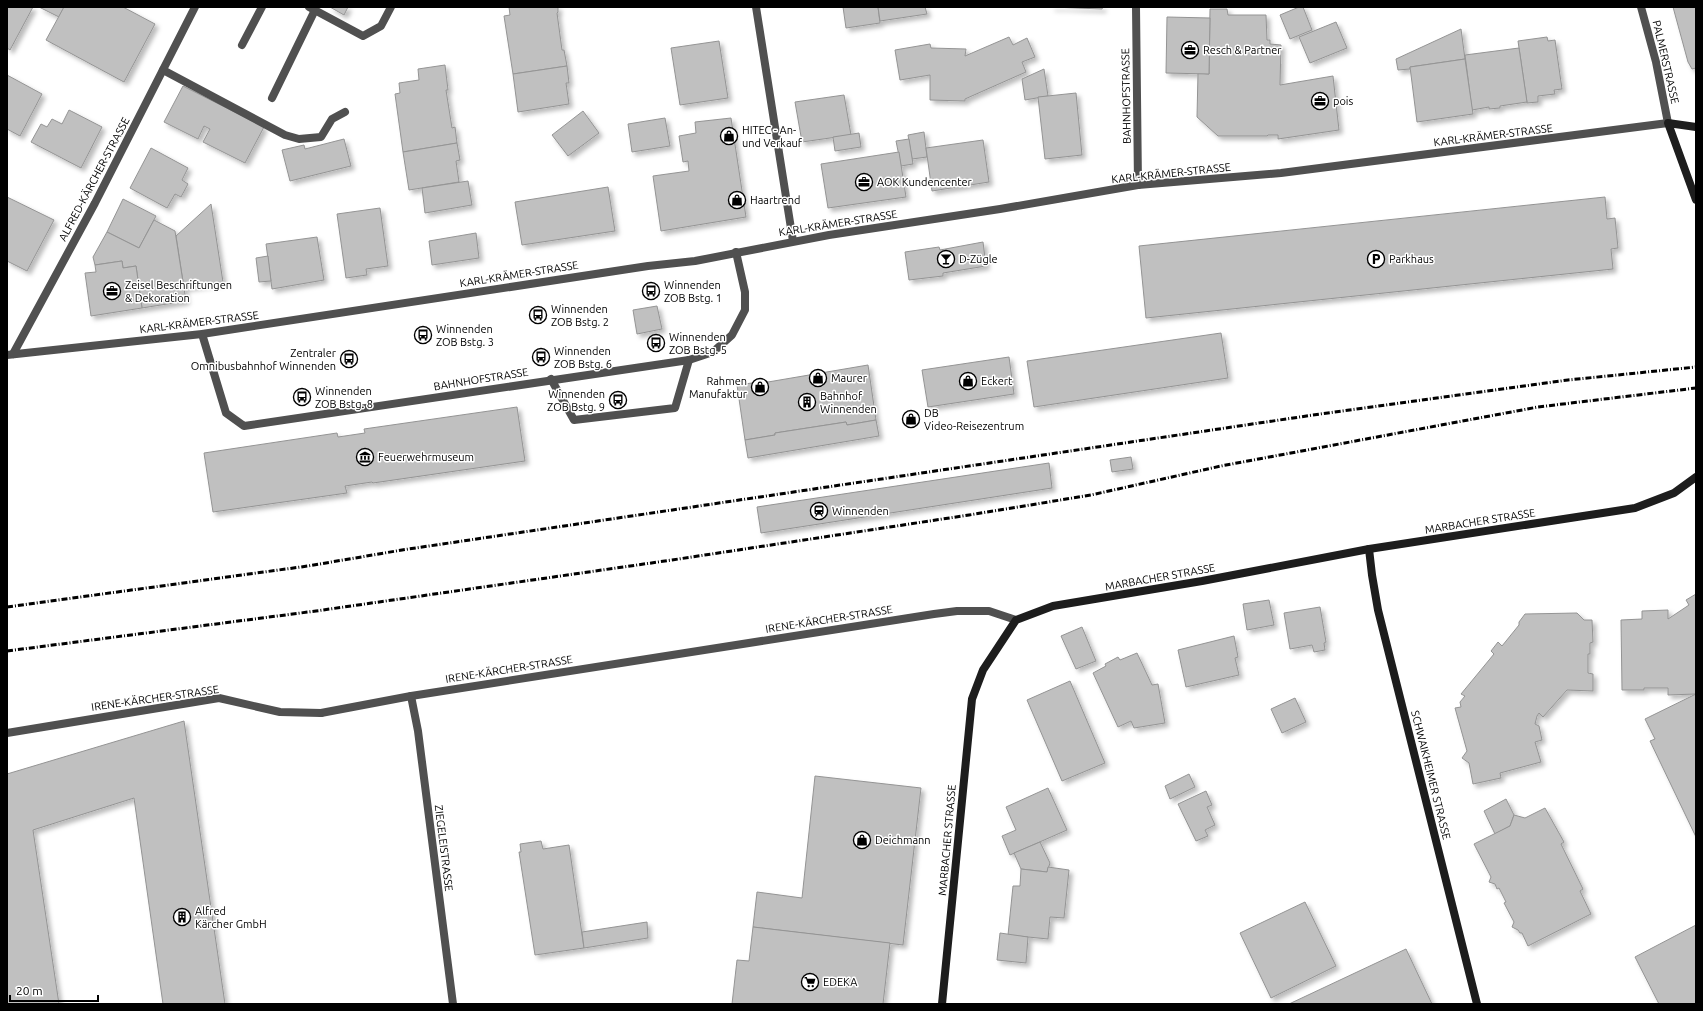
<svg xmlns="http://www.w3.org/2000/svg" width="1703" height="1011" font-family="Ubuntu,sans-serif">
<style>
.building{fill:#c0c0c0;stroke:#949494;filter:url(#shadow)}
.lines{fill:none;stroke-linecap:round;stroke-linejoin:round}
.service{stroke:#505050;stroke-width:8}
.minor{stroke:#505050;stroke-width:8}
.tertiary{stroke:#505050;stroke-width:8}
.secondary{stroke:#1d1d1d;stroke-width:8}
.rail{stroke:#000;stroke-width:3;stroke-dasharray:6 2 1 2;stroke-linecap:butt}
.labels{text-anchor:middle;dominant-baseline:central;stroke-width:3;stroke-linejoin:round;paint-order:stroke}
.poi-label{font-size:11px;fill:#000;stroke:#fff;text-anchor:start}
.street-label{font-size:11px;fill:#000;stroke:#fff}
</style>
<defs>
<filter id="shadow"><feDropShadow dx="3.5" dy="3.5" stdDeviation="2" flood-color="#0004"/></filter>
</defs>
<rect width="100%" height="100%" fill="#fff"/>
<g class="building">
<path d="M7,7H33L10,50L7,48Z"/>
<path d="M39,7H64L59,17Z"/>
<path d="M64,7H123L155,24L124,82L46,40Z"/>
<path d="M330,7H348L344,15Z"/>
<path d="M509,7H558V12L557,13L562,50H564L567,66L513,74L504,16L510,15Z"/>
<path d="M843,7H878L880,23L846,28Z"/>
<path d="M878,7H925L927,14L880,21Z"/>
<path d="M1051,7H1103L1102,9Z"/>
<path d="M1299,7H1303L1312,30L1290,39L1280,15Z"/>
<path d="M1673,7H1696V68L1692,69L1688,62Z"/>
<path d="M1210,9H1227L1228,15H1266L1267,40H1270V44L1281,45L1280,85L1333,76L1339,130L1278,139V135H1268L1267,136H1218L1197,117L1198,73L1209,74Z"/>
<path d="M1167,17L1210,18L1209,74L1166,73Z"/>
<path d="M1336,22L1347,48L1310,63L1299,37Z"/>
<path d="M1461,29L1465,59L1410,67V69L1398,70L1396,59Z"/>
<path d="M1009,37L1013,45L1027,38L1035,57L1022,62L1026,72L965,99V101L930,100V75L900,80L895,50L930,44L931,48L966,49L965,56Z"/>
<path d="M1547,37L1548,41L1555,40L1562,89L1554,90L1555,94L1538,96V102L1527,103L1518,41Z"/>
<path d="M719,41L728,98L680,105L671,48Z"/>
<path d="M1519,48L1527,102L1500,106V108L1489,109V107L1472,110L1465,55Z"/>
<path d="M1465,59L1473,114L1417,122L1410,67Z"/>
<path d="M445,65L448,90H446L452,128L455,127L457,143L403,152L395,94L400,93L399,83L419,80L418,69Z"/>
<path d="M567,66L569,83H566L569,104L518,112L513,74Z"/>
<path d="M1044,69L1048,96L1025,100L1022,79Z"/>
<path d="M7,75L42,94L20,136L7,129Z"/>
<path d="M183,86L264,127L245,163L203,142L210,129L204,126L198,139L164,122Z"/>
<path d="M1076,93L1082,155L1045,159L1038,97Z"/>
<path d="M844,95L851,135L802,142L795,102Z"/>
<path d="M69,110L102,127L81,168L31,142L41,124L47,127L52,119L62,124Z"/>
<path d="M583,111L599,133L568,156L552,135Z"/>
<path d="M665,118L670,146L632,152L628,124Z"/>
<path d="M731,118L746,217L661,231L653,176L689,171L688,161L683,162L679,136L696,133L695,122Z"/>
<path d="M924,132L927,157L912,159L908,135Z"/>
<path d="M859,133L861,147L835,151L833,137Z"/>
<path d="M344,139L351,166L290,181L282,150L304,145L305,149Z"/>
<path d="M909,139L913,164L901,166L896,141Z"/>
<path d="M983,140L989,182L932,191L926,148Z"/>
<path d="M457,143L460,160L456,161L459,182L409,190L403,152Z"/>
<path d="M151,148L188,168L182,180L188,184L181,197L175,194L167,208L130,188Z"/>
<path d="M899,152L906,197L828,208L821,164Z"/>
<path d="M468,181L472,205L425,213L422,188Z"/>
<path d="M608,187L615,231L522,245L515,202Z"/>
<path d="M7,197L54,220L27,271L7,261Z"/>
<path d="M1605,197L1607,219L1615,218L1618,248L1611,249L1613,269L1146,318L1139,246Z"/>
<path d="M123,199L156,216L139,248L107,232Z"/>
<path d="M211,204L223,282L184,288L176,236Z"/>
<path d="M380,208L388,266L366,269L367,275L346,278L337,214Z"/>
<path d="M154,220L175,231L186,301L142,308L136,266L123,268L122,261L95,265L93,257L107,232L139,248Z"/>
<path d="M476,233L479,258L432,265L429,241Z"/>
<path d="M317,237L324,280L272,289L266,244Z"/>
<path d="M983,242L986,266L943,273V276L909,280L905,252L939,247L940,250Z"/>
<path d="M268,256L271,281L259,282L256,258Z"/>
<path d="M122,261L123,268L136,266L142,308L91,316L85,273L96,272L95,265Z"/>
<path d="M657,306L662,329L637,334L633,310Z"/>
<path d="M1221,333L1228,378L1034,407L1027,361Z"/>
<path d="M1009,357L1014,394L928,407L922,370Z"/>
<path d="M868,365L876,420L847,425L846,422L775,433V435L745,440L737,385L767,381L768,382Z"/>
<path d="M517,407L525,461L373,483L372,482L345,486L347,493L213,512L204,453L337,433L338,437L365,433L364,429Z"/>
<path d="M876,420L879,436L748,458L745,440L775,435V433L846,422L847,425Z"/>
<path d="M1131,457L1133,469L1112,472L1110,460Z"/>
<path d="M1049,463L1052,488L761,533L757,507Z"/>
<path d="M1696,594V694L1668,695V688H1644V690H1622L1621,620L1642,619V611L1668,610V619L1689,605L1686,600Z"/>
<path d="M1269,600L1274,625L1247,630L1243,604Z"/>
<path d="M1320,607L1326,642L1324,643L1325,650L1314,652L1312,645L1290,649L1284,613Z"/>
<path d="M1577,613L1584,620H1592L1593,642L1590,643V654H1588V673L1593,674V691L1567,690L1543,717L1539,713L1537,716L1535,724L1539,726L1542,740L1535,742L1541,762L1500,773L1501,778L1473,784L1469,763L1462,758L1467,751L1455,708L1461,707L1460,702L1465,696L1461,694L1494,654L1491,651L1498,642L1502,646L1519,625V622L1525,614Z"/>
<path d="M1082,627L1096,661L1076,669L1061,636Z"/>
<path d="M1234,636L1238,657L1235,658L1239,675L1186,687L1178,650Z"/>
<path d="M1137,653L1152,685L1158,684L1165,723L1134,728L1131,721L1118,727L1093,673L1106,666L1105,664L1118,657L1120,660Z"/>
<path d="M1070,681L1105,763L1062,781L1027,700Z"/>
<path d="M1696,694V837L1650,741L1655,739L1645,719Z"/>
<path d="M1295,698L1306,722L1282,733L1271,709Z"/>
<path d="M184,721L225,1004H163L134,798L33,830L59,1004H7V774Z"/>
<path d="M1189,774L1195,787L1170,799L1165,786Z"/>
<path d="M815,776L921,788L903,945L753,927L757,892L802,898Z"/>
<path d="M1048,788L1067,830L1010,855L1002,836L1016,830L1006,807Z"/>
<path d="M1206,791L1212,805L1207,807L1215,825L1205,830L1208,836L1196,841L1178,804Z"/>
<path d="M1506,799L1514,815L1510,826L1495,834L1484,811Z"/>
<path d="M1545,808L1564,842L1561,844L1583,889L1580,891L1591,914L1528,946L1522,933H1520L1518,930L1512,927L1514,922L1504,903L1506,902L1499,888L1497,889L1495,884L1489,882L1491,877L1474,844L1510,826L1514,815L1525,818Z"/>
<path d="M541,841L543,849L569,845L584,948L535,955L519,852H521L520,844Z"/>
<path d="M1040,842L1050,863L1047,872L1021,869L1014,853Z"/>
<path d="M1048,867L1069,870L1064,918L1050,917L1048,939L1008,935L1013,886H1020L1021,869L1047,872Z"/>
<path d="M1305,902L1336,966L1271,998L1240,933Z"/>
<path d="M647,922L648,938L584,948L582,932Z"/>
<path d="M1696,925V1004H1659L1635,957Z"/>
<path d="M753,927L890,943L883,1004H732L737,960L749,961Z"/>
<path d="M1000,933L1028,937L1026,963L997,960Z"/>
<path d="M1406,949L1432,1004H1289Z"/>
</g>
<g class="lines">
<g class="service">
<path d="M309,7L363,36L381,26L391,7"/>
<path d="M242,45L262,7"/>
<path d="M163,70L285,135L299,139L321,137L332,119L345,112"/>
<path d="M272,98L315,10"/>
<path d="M202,334L226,413L244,426L689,360L713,352L732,335L745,310V292L736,252"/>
<path d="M551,379L574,420L675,408L689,360"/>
<path d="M411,696L418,731L453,1004"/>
<path d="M7,733L219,698L280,712L321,713"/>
</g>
<g class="minor">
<path d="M756,7L793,241"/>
<path d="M1136,7L1138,185"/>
<path d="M13,354L95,203L195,7"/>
<path d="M7,355L202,334L648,266L695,261L829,235L1000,209L1138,185L1281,173L1668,123"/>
<path d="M321,713L411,696L934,614L957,611H989L1016,620"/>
</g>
<path class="tertiary" d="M1641,7L1656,62L1668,123"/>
<g class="secondary">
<path d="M1696,127L1668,123L1696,200"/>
<path d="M1369,549L1372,575L1378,610L1477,1004"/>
<path d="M942,1004L972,699L983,670L1016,620L1053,606L1202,581L1369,549L1635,508L1674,493L1696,477"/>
</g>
<g class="rail">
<path d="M7,607L308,566L402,550L1320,414L1568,380L1696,367"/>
<path d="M7,651L316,611L672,560L969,515L1091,495L1221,466L1538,407L1696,388"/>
</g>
</g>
<defs>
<g id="office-ring" transform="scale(0.9)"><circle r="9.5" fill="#fff" stroke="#000" stroke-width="1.5"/><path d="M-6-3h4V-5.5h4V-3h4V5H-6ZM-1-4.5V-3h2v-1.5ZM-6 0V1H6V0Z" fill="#000"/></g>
<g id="shop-ring" transform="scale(0.9)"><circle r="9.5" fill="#fff" stroke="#000" stroke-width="1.5"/><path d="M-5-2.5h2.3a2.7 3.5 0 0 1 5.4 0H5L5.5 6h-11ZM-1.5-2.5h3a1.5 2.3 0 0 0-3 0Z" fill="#000"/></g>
<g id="bar-ring" transform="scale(0.9)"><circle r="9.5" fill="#fff" stroke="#000" stroke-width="1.5"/><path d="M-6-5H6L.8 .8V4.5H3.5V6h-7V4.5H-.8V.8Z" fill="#000"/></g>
<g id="parking-ring" transform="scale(0.9)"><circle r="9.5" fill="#fff" stroke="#000" stroke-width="1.5"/><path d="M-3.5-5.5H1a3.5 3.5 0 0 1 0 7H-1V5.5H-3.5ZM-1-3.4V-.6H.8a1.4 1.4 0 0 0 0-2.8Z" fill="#000"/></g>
<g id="bus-ring" transform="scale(0.9)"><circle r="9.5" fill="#fff" stroke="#000" stroke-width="1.5"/><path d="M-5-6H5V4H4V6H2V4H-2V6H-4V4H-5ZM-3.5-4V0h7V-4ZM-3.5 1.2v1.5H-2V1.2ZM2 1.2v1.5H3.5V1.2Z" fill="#000"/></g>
<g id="building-ring" transform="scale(0.9)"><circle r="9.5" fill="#fff" stroke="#000" stroke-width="1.5"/><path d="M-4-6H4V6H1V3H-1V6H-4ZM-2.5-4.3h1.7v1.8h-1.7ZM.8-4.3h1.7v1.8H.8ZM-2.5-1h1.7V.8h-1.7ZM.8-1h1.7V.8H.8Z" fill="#000"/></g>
<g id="museum-ring" transform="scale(0.9)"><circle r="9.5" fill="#fff" stroke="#000" stroke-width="1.5"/><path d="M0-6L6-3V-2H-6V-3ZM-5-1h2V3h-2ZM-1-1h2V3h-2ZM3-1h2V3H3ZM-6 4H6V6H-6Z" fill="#000"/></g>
<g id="station-ring" transform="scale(0.9)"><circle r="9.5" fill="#fff" stroke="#000" stroke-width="1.5"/><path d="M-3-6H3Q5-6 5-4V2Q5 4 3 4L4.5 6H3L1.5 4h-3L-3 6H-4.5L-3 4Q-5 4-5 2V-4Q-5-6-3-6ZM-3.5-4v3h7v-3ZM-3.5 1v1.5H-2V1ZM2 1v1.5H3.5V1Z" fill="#000"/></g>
<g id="supermarket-ring" transform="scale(0.9)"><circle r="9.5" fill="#fff" stroke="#000" stroke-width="1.5"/><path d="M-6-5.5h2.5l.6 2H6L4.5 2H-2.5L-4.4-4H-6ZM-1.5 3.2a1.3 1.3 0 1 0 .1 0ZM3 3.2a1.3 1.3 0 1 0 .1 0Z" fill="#000"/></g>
</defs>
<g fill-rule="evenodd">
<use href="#office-ring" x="1190" y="50"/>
<use href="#office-ring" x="1320" y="101"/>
<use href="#shop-ring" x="729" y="136"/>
<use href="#office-ring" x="864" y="182"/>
<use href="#shop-ring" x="737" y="200"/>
<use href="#bar-ring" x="946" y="259"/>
<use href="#parking-ring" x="1376" y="259"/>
<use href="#office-ring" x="112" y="291"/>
<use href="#bus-ring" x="651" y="291"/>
<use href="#bus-ring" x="538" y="315"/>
<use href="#bus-ring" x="423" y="335"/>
<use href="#bus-ring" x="656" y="343"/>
<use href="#bus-ring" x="541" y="357"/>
<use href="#bus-ring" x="349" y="359"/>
<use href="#shop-ring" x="818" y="378"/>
<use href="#shop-ring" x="968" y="381"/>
<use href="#shop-ring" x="760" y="387"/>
<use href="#bus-ring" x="302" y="397"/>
<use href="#bus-ring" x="618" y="400"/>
<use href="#building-ring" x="807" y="402"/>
<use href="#shop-ring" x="911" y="419"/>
<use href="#museum-ring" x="365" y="457"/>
<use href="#station-ring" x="819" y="511"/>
<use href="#shop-ring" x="862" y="840"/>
<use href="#building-ring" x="182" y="917"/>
<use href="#supermarket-ring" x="810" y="982"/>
</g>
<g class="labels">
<g class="poi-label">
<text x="1203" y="50">Resch &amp; Partner</text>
<text x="1333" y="101">pois</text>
<text x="742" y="130">HITEC - An-<tspan x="742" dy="13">und Verkauf</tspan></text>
<text x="877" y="182">AOK Kundencenter</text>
<text x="750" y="200">Haartrend</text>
<text x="959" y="259">D-Zügle</text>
<text x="1389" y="259">Parkhaus</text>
<text x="125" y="285">Zeisel Beschriftungen<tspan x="125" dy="13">&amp; Dekoration</tspan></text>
<text x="664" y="285">Winnenden<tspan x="664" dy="13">ZOB Bstg. 1</tspan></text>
<text x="551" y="309">Winnenden<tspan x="551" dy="13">ZOB Bstg. 2</tspan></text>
<text x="436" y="329">Winnenden<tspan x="436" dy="13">ZOB Bstg. 3</tspan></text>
<text x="669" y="337">Winnenden<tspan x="669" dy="13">ZOB Bstg. 5</tspan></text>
<text x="554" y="351">Winnenden<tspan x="554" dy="13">ZOB Bstg. 6</tspan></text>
<text x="336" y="353" text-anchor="end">Zentraler<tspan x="336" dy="13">Omnibusbahnhof Winnenden</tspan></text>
<text x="831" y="378">Maurer</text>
<text x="747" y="381" text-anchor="end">Rahmen<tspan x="747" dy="13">Manufaktur</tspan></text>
<text x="981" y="381">Eckert</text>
<text x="315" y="391">Winnenden<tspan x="315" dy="13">ZOB Bstg. 8</tspan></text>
<text x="605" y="394" text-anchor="end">Winnenden<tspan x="605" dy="13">ZOB Bstg. 9</tspan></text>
<text x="820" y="396">Bahnhof<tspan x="820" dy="13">Winnenden</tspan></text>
<text x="924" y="413">DB<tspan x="924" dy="13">Video-Reisezentrum</tspan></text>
<text x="378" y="457">Feuerwehrmuseum</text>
<text x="832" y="511">Winnenden</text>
<text x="875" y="840">Deichmann</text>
<text x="195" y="911">Alfred<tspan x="195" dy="13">Kärcher GmbH</tspan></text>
<text x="823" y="982">EDEKA</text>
</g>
<g class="street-label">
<text transform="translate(1666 62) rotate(77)">PALMERSTRASSE</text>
<text transform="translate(1126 96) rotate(-91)">BAHNHOFSTRASSE</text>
<text transform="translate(1493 135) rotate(-7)">KARL-KRÄMER-STRASSE</text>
<text transform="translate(1171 173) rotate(-6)">KARL-KRÄMER-STRASSE</text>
<text transform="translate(94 179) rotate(-62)">ALFRED-KÄRCHER-STRASSE</text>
<text transform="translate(838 223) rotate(-9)">KARL-KRÄMER-STRASSE</text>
<text transform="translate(519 274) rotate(-9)">KARL-KRÄMER-STRASSE</text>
<text transform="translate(199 322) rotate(-7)">KARL-KRÄMER-STRASSE</text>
<text transform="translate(481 379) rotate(-9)">BAHNHOFSTRASSE</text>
<text transform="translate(1480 521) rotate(-9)">MARBACHER STRASSE</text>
<text transform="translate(1160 577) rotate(-10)">MARBACHER STRASSE</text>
<text transform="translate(829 619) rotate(-9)">IRENE-KÄRCHER-STRASSE</text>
<text transform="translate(509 669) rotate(-9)">IRENE-KÄRCHER-STRASSE</text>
<text transform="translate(155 698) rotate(-8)">IRENE-KÄRCHER-STRASSE</text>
<text transform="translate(1431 775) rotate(76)">SCHWAIKHEIMER STRASSE</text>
<text transform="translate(947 840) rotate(-85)">MARBACHER STRASSE</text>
<text transform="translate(444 848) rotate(83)">ZIEGELEISTRASSE</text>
</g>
</g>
<rect width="1703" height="1011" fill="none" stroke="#000000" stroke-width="16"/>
<path d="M10 995v6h88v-6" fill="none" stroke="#000000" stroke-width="2"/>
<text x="16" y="995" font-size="12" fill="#000000" stroke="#ffffff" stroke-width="3" paint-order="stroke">20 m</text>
</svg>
